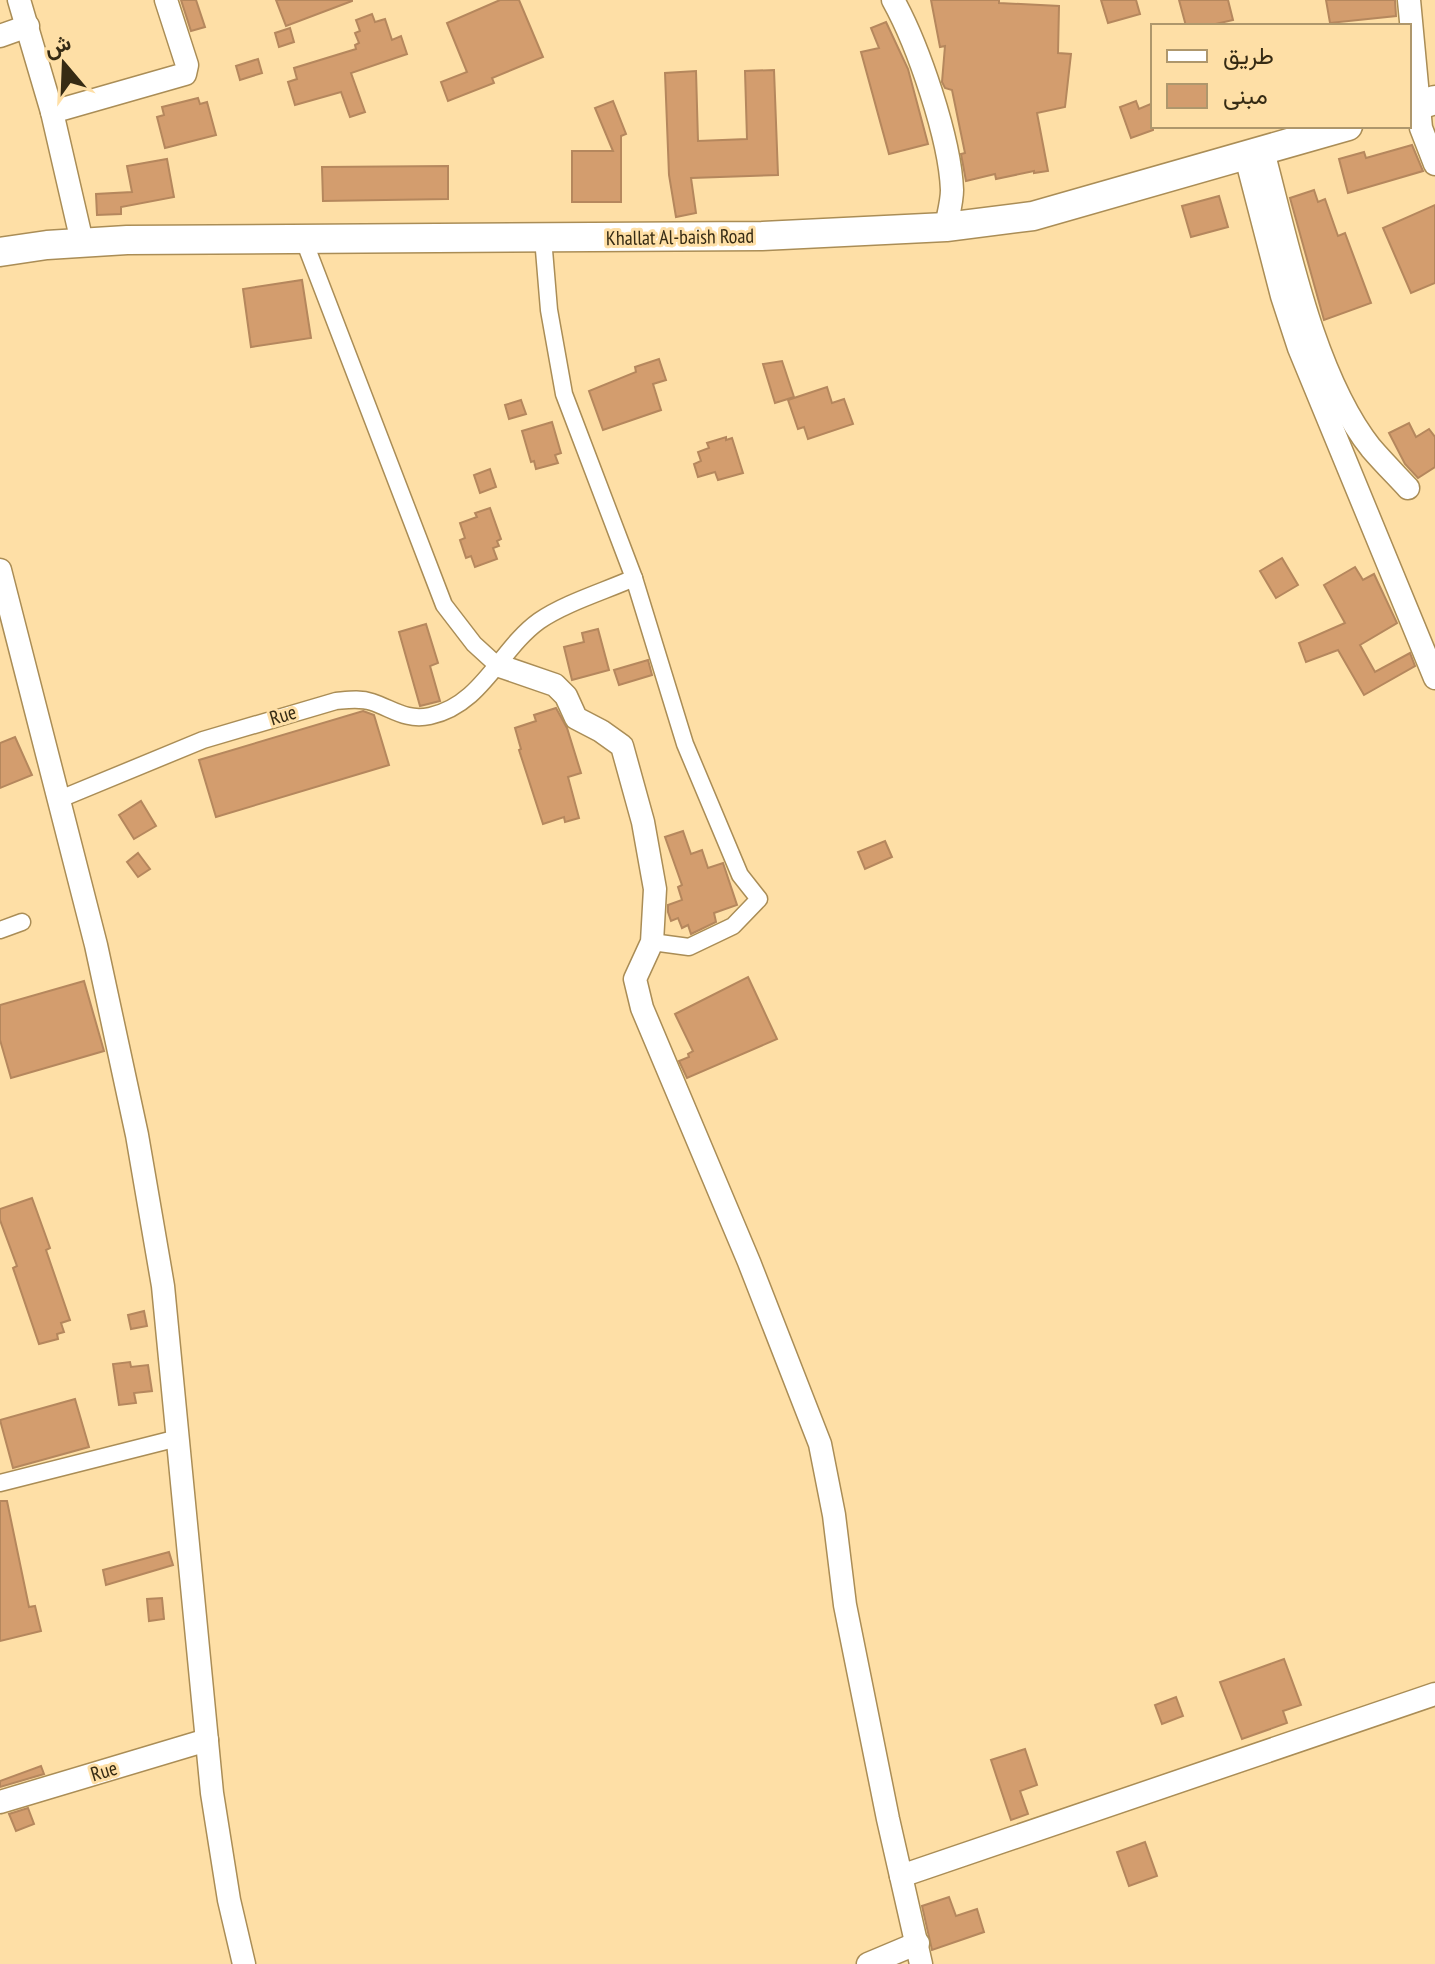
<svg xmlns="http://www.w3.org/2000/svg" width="1435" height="1964" font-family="'PT Sans Narrow',Vazirmatn,sans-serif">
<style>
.building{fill:#d39d6e;stroke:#b5875d;stroke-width:2}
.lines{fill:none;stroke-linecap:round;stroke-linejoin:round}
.pedestrian-casing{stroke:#aa8d56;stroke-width:19}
.minor-casing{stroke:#aa8d56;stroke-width:25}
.tertiary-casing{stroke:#aa8d56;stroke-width:31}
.pedestrian{stroke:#fff;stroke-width:16}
.minor{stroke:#fff;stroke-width:22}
.tertiary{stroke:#fff;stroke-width:28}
.labels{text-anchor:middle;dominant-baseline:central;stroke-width:6;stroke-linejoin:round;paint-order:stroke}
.street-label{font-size:20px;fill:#362b14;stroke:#fedfa6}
</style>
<rect width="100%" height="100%" fill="#fedfa6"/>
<g class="building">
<path d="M181,0H196L205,27L191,31Z"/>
<path d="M276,0H352V1L286,26Z"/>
<path d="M500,0H519L543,57L492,78L494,83L448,101L441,82L467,72L447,23Z"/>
<path d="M931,0H999V3L1059,6L1058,53L1071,54L1065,107L1037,113L1048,171L1034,173V171L996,179L995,174L966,181L961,154L965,153L952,90L945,88L942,82L945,46L940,47Z"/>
<path d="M1101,0H1136L1140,14L1108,23Z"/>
<path d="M1179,0H1228L1233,20L1207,26H1186Z"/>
<path d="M1326,0H1395L1396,16L1330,23Z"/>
<path d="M372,14L375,22L385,19L392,40L401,36L407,54L351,73L365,112L350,117L341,92L295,105L288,82L297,79L294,68L356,49L355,45L359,43L355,33L360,31L356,20Z"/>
<path d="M886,22L908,69L928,144L889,154L861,52L879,48L871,28Z"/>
<path d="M290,28L294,42L279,47L275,33Z"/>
<path d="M258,59L262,73L240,80L236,66Z"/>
<path d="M774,70L778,175L691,178L696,213L676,217L669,175L665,73L696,71L698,141L747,139L745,71Z"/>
<path d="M198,98L200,104L207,102L216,135L165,148L157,117L164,115L162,107Z"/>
<path d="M613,101L626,134L621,136V202H572V151H613L595,108Z"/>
<path d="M1136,101L1139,109L1153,103V130L1131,138L1120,107Z"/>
<path d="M1412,145L1423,171L1348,193L1339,159L1364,152L1366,158Z"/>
<path d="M167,159L174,197L121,207V214L97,215L96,194L132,192L127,166Z"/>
<path d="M448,166V199L323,201L322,167Z"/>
<path d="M1314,190L1318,202L1325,199L1338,236L1345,233L1371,303L1324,320L1290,198Z"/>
<path d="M1219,196L1228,227L1191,237L1182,206Z"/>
<path d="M1435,205V283L1411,293L1383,228Z"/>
<path d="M302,280L311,338L251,347L243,289Z"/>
<path d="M659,359L666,380L653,384L661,410L603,430L589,391L636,372L635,367Z"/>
<path d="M782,361L794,397L775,403L763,364Z"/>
<path d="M827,387L832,403L844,399L853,424L808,439L804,427L798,429L788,400Z"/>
<path d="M521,400L526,414L509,419L505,405Z"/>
<path d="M552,422L561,453L555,455L558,463L536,469L534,461L531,462L522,431Z"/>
<path d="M1409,423L1416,437L1429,429L1435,437V467L1418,478L1405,464L1389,433Z"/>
<path d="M726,437V440L732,438L743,473L718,480L715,472L698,477L694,464L701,461L698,452L709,448L707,443Z"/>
<path d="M490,469L496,487L480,493L474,475Z"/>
<path d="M490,508L501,539L497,541L499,546L493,548L497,559L475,567L471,556L466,558L460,540L465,538L460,523L477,517L475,513Z"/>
<path d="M1282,558L1298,585L1276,598L1260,571Z"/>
<path d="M1355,567L1363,580L1374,574L1397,623L1360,645L1375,672L1410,653L1415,666L1364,695L1338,650L1306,662L1299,643L1345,623L1324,585Z"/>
<path d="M426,624L438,663L430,666L440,701L420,706L399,632Z"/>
<path d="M598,629L609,670L572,680L564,647L584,642L582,633Z"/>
<path d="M648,660L652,675L619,685L614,670Z"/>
<path d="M556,708L567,728L581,773L568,777L579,818L565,822L564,817L543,824L519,750L521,749L515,728L536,721L534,715Z"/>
<path d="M363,711L374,715L389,765L216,817L199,760Z"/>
<path d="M15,737L32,775L0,788V743Z"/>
<path d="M141,801L156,826L134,839L119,815Z"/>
<path d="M683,831L691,854L702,850L708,868L723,863L737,905L714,913L716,922L691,934L688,925L682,928L678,918L671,921L668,912V905L682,900L678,887L682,885L665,837Z"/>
<path d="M885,841L892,857L865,869L858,852Z"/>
<path d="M138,853L150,869L138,877L127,862Z"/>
<path d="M748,977L777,1039L687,1078L679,1061L689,1057L688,1054L693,1051L675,1014Z"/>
<path d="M84,981L104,1051L11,1078L0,1040V1005Z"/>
<path d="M32,1198L50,1248L46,1250L70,1320L61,1323L64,1332L57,1334L58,1339L39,1344L13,1268L17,1266L0,1220V1209Z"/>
<path d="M144,1311L147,1326L131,1329L128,1315Z"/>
<path d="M130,1362L131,1367L148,1365L152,1391L134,1393L136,1403L119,1405L113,1364Z"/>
<path d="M75,1399L89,1447L13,1468L0,1420Z"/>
<path d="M0,1501H7L29,1607L35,1606L41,1631L0,1641Z"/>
<path d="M169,1552L173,1565L106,1585L103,1570Z"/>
<path d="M162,1598L164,1619L149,1621L147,1599Z"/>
<path d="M1284,1659L1301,1705L1283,1711L1287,1723L1242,1739L1220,1682Z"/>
<path d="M1176,1697L1183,1716L1162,1724L1155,1705Z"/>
<path d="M1025,1749L1037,1785L1020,1791L1028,1814L1011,1820L991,1760Z"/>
<path d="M41,1766L44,1774L0,1787V1781Z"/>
<path d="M28,1808L34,1824L16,1831L9,1814Z"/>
<path d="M1145,1842L1157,1876L1129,1886L1117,1852Z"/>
<path d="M949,1897L956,1916L977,1909L984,1932L932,1950L922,1906Z"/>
</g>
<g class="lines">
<g class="pedestrian-casing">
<g id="pedestrian">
<path d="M303,238L444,605L474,644L497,665"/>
<path d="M543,238L549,310L564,394L634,578L685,744L740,875L759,899L733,926L689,947L652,942"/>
<path d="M60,799L203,740L336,701C348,700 360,698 372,702C393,709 406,721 430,716C482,705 500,649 539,621C565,603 605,591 634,578"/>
<path d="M0,930L22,922"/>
<path d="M0,1483L178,1438"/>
</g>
</g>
<g class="minor-casing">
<g id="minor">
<path d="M19,0L52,112L82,242"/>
<path d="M893,0C918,45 950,138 952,190C952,202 948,215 946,227"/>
<path d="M1409,0L1421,128L1435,164"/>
<path d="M0,36L28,26"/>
<path d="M52,112L185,74L187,65L166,0"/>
<path d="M1263,151C1287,241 1313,375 1371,448C1383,462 1396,475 1408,488"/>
<path d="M1246,157L1282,296L1299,348L1435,678"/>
<path d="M0,570L96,945L137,1135L163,1286L212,1793L229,1900L244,1964"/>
<path d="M497,665L555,685L566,696L576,718L601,731L622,746L643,822L655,889L652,942L635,979L642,1008L749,1262L820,1444L834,1515L845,1605L888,1819L921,1964"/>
<path d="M0,1802L207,1740"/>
<path d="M901,1876L1435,1694"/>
<path d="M868,1964L918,1943"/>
</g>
</g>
<g class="tertiary-casing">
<g id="tertiary">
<path d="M1409,108L1435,100"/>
<path d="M0,252L47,245L127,240L762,236L946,227L1033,216L1348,126"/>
</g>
</g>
<use href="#pedestrian" class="pedestrian"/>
<use href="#minor" class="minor"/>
<use href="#tertiary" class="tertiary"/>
</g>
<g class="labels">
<g class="street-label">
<text transform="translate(680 237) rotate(-1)">Khallat Al-baish Road</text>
<text transform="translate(283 715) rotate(-17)">Rue</text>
<text transform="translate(104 1771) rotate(-17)">Rue</text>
</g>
</g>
<rect x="1151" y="24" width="260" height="104" fill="#fedfa6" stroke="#ae976c" stroke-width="2"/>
<rect x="1167" y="50" width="40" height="12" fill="#ffffff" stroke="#ae976c" stroke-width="2"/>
<text x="1223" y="64" font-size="24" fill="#362b14">طريق</text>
<rect x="1167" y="84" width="40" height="24" fill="#d39d6e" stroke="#ae976c" stroke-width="2"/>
<text x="1223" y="104" font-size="24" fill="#362b14">مبنى</text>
<g transform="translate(64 64) rotate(341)" stroke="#fedfa6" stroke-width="6" paint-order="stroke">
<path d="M0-6L14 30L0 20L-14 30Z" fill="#362b14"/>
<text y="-12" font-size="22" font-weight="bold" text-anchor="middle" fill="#362b14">ش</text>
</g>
</svg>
